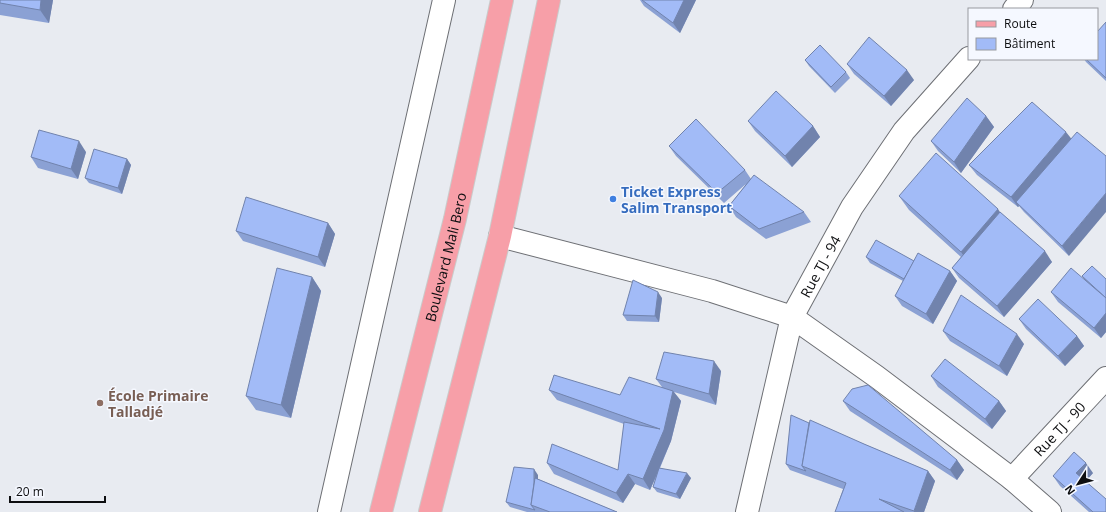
<svg xmlns="http://www.w3.org/2000/svg" width="1106" height="512" font-family="'Open Sans',sans-serif">
<style>
.lines{fill:none;stroke-linecap:round;stroke-linejoin:round}
.minor-casing{stroke:#6d6f74;stroke-width:24}
.major-casing{stroke:#cacaca;stroke-width:24}
.minor{stroke:#fff;stroke-width:22}
.major{stroke:#f79fa8;stroke-width:22}
.wall{fill:#8ba1d4}
.shaded-wall{fill:#7183ad}
.building{fill:#a2bbf7;stroke:#7183ad}
.shop-dot{fill:#3f7fe0;stroke:#f5f8ff;stroke-width:1.5}
.education-dot{fill:#8d6e63;stroke:#f5f8ff;stroke-width:1.5}
.labels{text-anchor:middle;dominant-baseline:central;stroke-width:3;stroke-linejoin:round;paint-order:stroke}
.shop-label{font-size:14px;font-weight:bold;fill:#366cbe;stroke:#f5f8ff;text-anchor:start}
.street-label{font-size:14px;fill:#0d0e10;stroke:#f5f8ff}
.education-label{font-size:14px;font-weight:bold;fill:#785e54;stroke:#f5f8ff;text-anchor:start}
</style>
<rect width="100%" height="100%" fill="#e8ebf1"/>
<g class="lines">
<g class="minor-casing">
<g id="minor">
<path d="M1014,9L1022,0"/>
<path d="M500,236L712,291L792,317L877,377L1012,479L1050,512"/>
<path id="s1" d="M1012,479L1106,378"/>
<path d="M329,512L444,0"/>
<path id="s2" d="M747,512L792,317L852,207L904,131L969,58"/>
</g>
</g>
<g class="major-casing">
<g id="major">
<path id="s3" d="M381,512L455,219L502,0"/>
<path d="M430,512L500,236L549,0"/>
</g>
</g>
<use href="#minor" class="minor"/>
<use href="#major" class="major"/>
</g>
<g class="wall">
<path d="M0,0H53L49,23L0,15Z"/>
<path d="M640,0H696L680,33L644,6Z"/>
<path d="M1106,22V81L1086,62L1084,59H1097Z"/>
<path d="M805,60L846,72L850,78L835,93L809,66Z"/>
<path d="M847,64L914,80L891,106L854,74Z"/>
<path d="M1032,102L1069,256L1024,212L1019,206L1018,207L977,175L969,165Z"/>
<path d="M986,116L994,127L961,173L938,151L931,141Z"/>
<path d="M748,121L813,126L820,137L792,167L755,131Z"/>
<path d="M669,146L745,170L751,179L804,212L811,222L766,239L736,217L729,206L746,184L724,203L676,156Z"/>
<path d="M86,152L78,179L38,168L31,157Z"/>
<path d="M127,159L131,165L122,194L89,183L85,178Z"/>
<path d="M899,196L1000,212L1052,262L1004,317L959,278L952,268L961,257L909,210Z"/>
<path d="M328,223L335,234L325,267L243,241L236,231Z"/>
<path d="M866,257L914,261L950,271L957,281L933,324L902,306L895,296L903,281L870,263Z"/>
<path d="M1082,276L1106,279V332L1101,338L1058,302L1051,292L1085,280Z"/>
<path d="M312,277L321,291L291,418L256,410L246,396Z"/>
<path d="M662,298L659,322L627,321L623,315Z"/>
<path d="M1019,319L1077,336L1084,346L1065,366L1026,329Z"/>
<path d="M943,331L1024,344L1007,376L950,341Z"/>
<path d="M721,371L716,405L674,392L681,401L671,441L660,468L691,478L680,499L657,492L653,487L657,475L650,490L635,484L623,503L554,474L547,463L618,470L624,424L557,400L549,390L620,395L662,387L656,379Z"/>
<path d="M931,376L999,401L1006,411L992,429L938,387Z"/>
<path d="M843,401L957,460L964,470L957,480L850,411Z"/>
<path d="M809,423L864,444L928,471L935,481L924,512H835L843,489L790,470L786,464Z"/>
<path d="M1093,473L1086,481L1106,512H1089L1060,486L1053,476Z"/>
<path d="M538,475V479L617,512H527L510,507L506,502Z"/>
</g>
<g class="shaded-wall">
<path d="M41,0H53L49,23L40,10Z"/>
<path d="M684,0H696L680,33L673,23Z"/>
<path d="M907,70L914,80L891,106L884,96Z"/>
<path d="M986,116L994,127L961,173L954,162Z"/>
<path d="M813,126L820,137L792,167L785,156Z"/>
<path d="M1066,132L1074,142L1016,202L1019,206L1018,207L1011,197Z"/>
<path d="M79,141L86,152L78,179L71,169Z"/>
<path d="M127,159L131,165L122,194L118,188Z"/>
<path d="M1106,193V212L1069,256L1062,246Z"/>
<path d="M998,209L1007,223L970,265L961,252Z"/>
<path d="M328,223L335,234L325,267L318,257Z"/>
<path d="M1045,251L1052,262L1004,317L997,306Z"/>
<path d="M950,271L957,281L933,324L926,314Z"/>
<path d="M312,277L321,291L291,418L281,405Z"/>
<path d="M658,292L662,298L659,322L655,316Z"/>
<path d="M1106,313V332L1101,338L1094,328Z"/>
<path d="M1017,334L1024,344L1007,376L999,366Z"/>
<path d="M1077,336L1084,346L1065,366L1058,356Z"/>
<path d="M714,361L721,371L716,405L709,394Z"/>
<path d="M673,391L681,401L671,441L650,490L643,479Z"/>
<path d="M999,401L1006,411L992,429L985,419Z"/>
<path d="M957,460L964,470L957,480L950,470Z"/>
<path d="M1086,463L1093,473L1084,483L1076,473Z"/>
<path d="M534,469L538,475V508L535,506Z"/>
<path d="M928,471L935,481L924,512H914V511Z"/>
<path d="M687,473L691,478L680,499L676,494Z"/>
<path d="M628,474L635,484L623,503L616,493Z"/>
</g>
<g class="building">
<path d="M0,0H41L40,10L0,3Z"/>
<path d="M642,0H684L673,23Z"/>
<path d="M1106,22V78L1086,59H1097V32Z"/>
<path d="M869,37L907,70L884,96L847,64Z"/>
<path d="M820,45L846,72L831,87L805,60Z"/>
<path d="M776,91L813,126L785,156L748,121Z"/>
<path d="M967,98L986,116L954,162L931,141Z"/>
<path d="M1032,102L1066,132L1011,197L969,165Z"/>
<path d="M696,119L745,170L717,193L669,146Z"/>
<path d="M39,130L79,141L71,169L31,157Z"/>
<path d="M1077,132L1106,156V193L1062,246L1016,202Z"/>
<path d="M94,149L127,159L118,188L85,178Z"/>
<path d="M936,153L998,209L961,252L899,196Z"/>
<path d="M754,175L804,212L759,229L729,206Z"/>
<path d="M246,197L328,223L318,257L236,231Z"/>
<path d="M1000,212L1045,251L997,306L952,268Z"/>
<path d="M876,240L914,261L904,279L866,257Z"/>
<path d="M918,253L950,271L926,314L895,296Z"/>
<path d="M1092,266L1106,279V298L1082,276Z"/>
<path d="M277,268L312,277L281,405L246,396Z"/>
<path d="M1071,268L1106,298V313L1094,328L1051,292Z"/>
<path d="M633,280L658,292L655,316L623,315Z"/>
<path d="M961,295L1017,334L999,366L943,331Z"/>
<path d="M1038,299L1077,336L1058,356L1019,319Z"/>
<path d="M664,352L714,361L709,394L656,379Z"/>
<path d="M945,359L999,401L985,419L931,376Z"/>
<path d="M554,375L620,395L629,377L673,391L664,430L643,479L628,474L616,493L547,463L552,444L618,470L624,422L660,429L549,390Z"/>
<path d="M868,385L957,460L950,470L843,401L852,389Z"/>
<path d="M791,415L809,423L802,466L806,471L786,464Z"/>
<path d="M810,420L864,444L928,471L914,511L879,499L904,512H835L846,483L802,466Z"/>
<path d="M1074,452L1086,463L1076,473L1106,499V512H1093L1053,476Z"/>
<path d="M514,467L534,469V483L531,505L535,510L506,502Z"/>
<path d="M659,468L687,473L676,494L653,487Z"/>
<path d="M535,478L617,512H550L531,505Z"/>
</g>
<circle class="shop-dot" cx="613" cy="199" r="4"/>
<circle class="education-dot" cx="100" cy="403" r="4"/>
<g class="labels">
<g class="shop-label">
<text x="621" y="191">Ticket Express<tspan x="621" dy="16">Salim Transport</tspan></text>
</g>
<g class="street-label">
<text stroke="none"><textPath href="#s3" startOffset="263">Boulevard Mali Bero</textPath></text>
<text stroke="none"><textPath href="#s2" startOffset="258">Rue TJ - 94</textPath></text>
<text stroke="none"><textPath href="#s1" startOffset="69">Rue TJ - 90</textPath></text>
</g>
<g class="education-label">
<text x="108" y="395">École Primaire<tspan x="108" dy="16">Talladjé</tspan></text>
</g>
</g>
<rect x="968" y="8" width="130" height="52" fill="#f5f8ff" stroke="#989a9f"/>
<rect x="976" y="21" width="20" height="6" fill="#f79fa8" stroke="#989a9f"/>
<text x="1004" y="28" font-size="12" fill="#0d0e10">Route</text>
<rect x="976" y="38" width="20" height="12" fill="#a2bbf7" stroke="#989a9f"/>
<text x="1004" y="48" font-size="12" fill="#0d0e10">Bâtiment</text>
<g transform="translate(1078 484) rotate(234)" stroke="#f5f8ff" stroke-width="3" paint-order="stroke">
<path d="M0-3L7 15L0 10L-7 15Z" fill="#0d0e10"/>
<text y="-6" font-size="11" font-weight="bold" text-anchor="middle" fill="#0d0e10">N</text>
</g>
<path d="M10 496v6h95v-6" fill="none" stroke="#0d0e10" stroke-width="2"/>
<text x="16" y="496" font-size="12" fill="#0d0e10" stroke="#f5f8ff" stroke-width="3" paint-order="stroke">20 m</text>
</svg>
